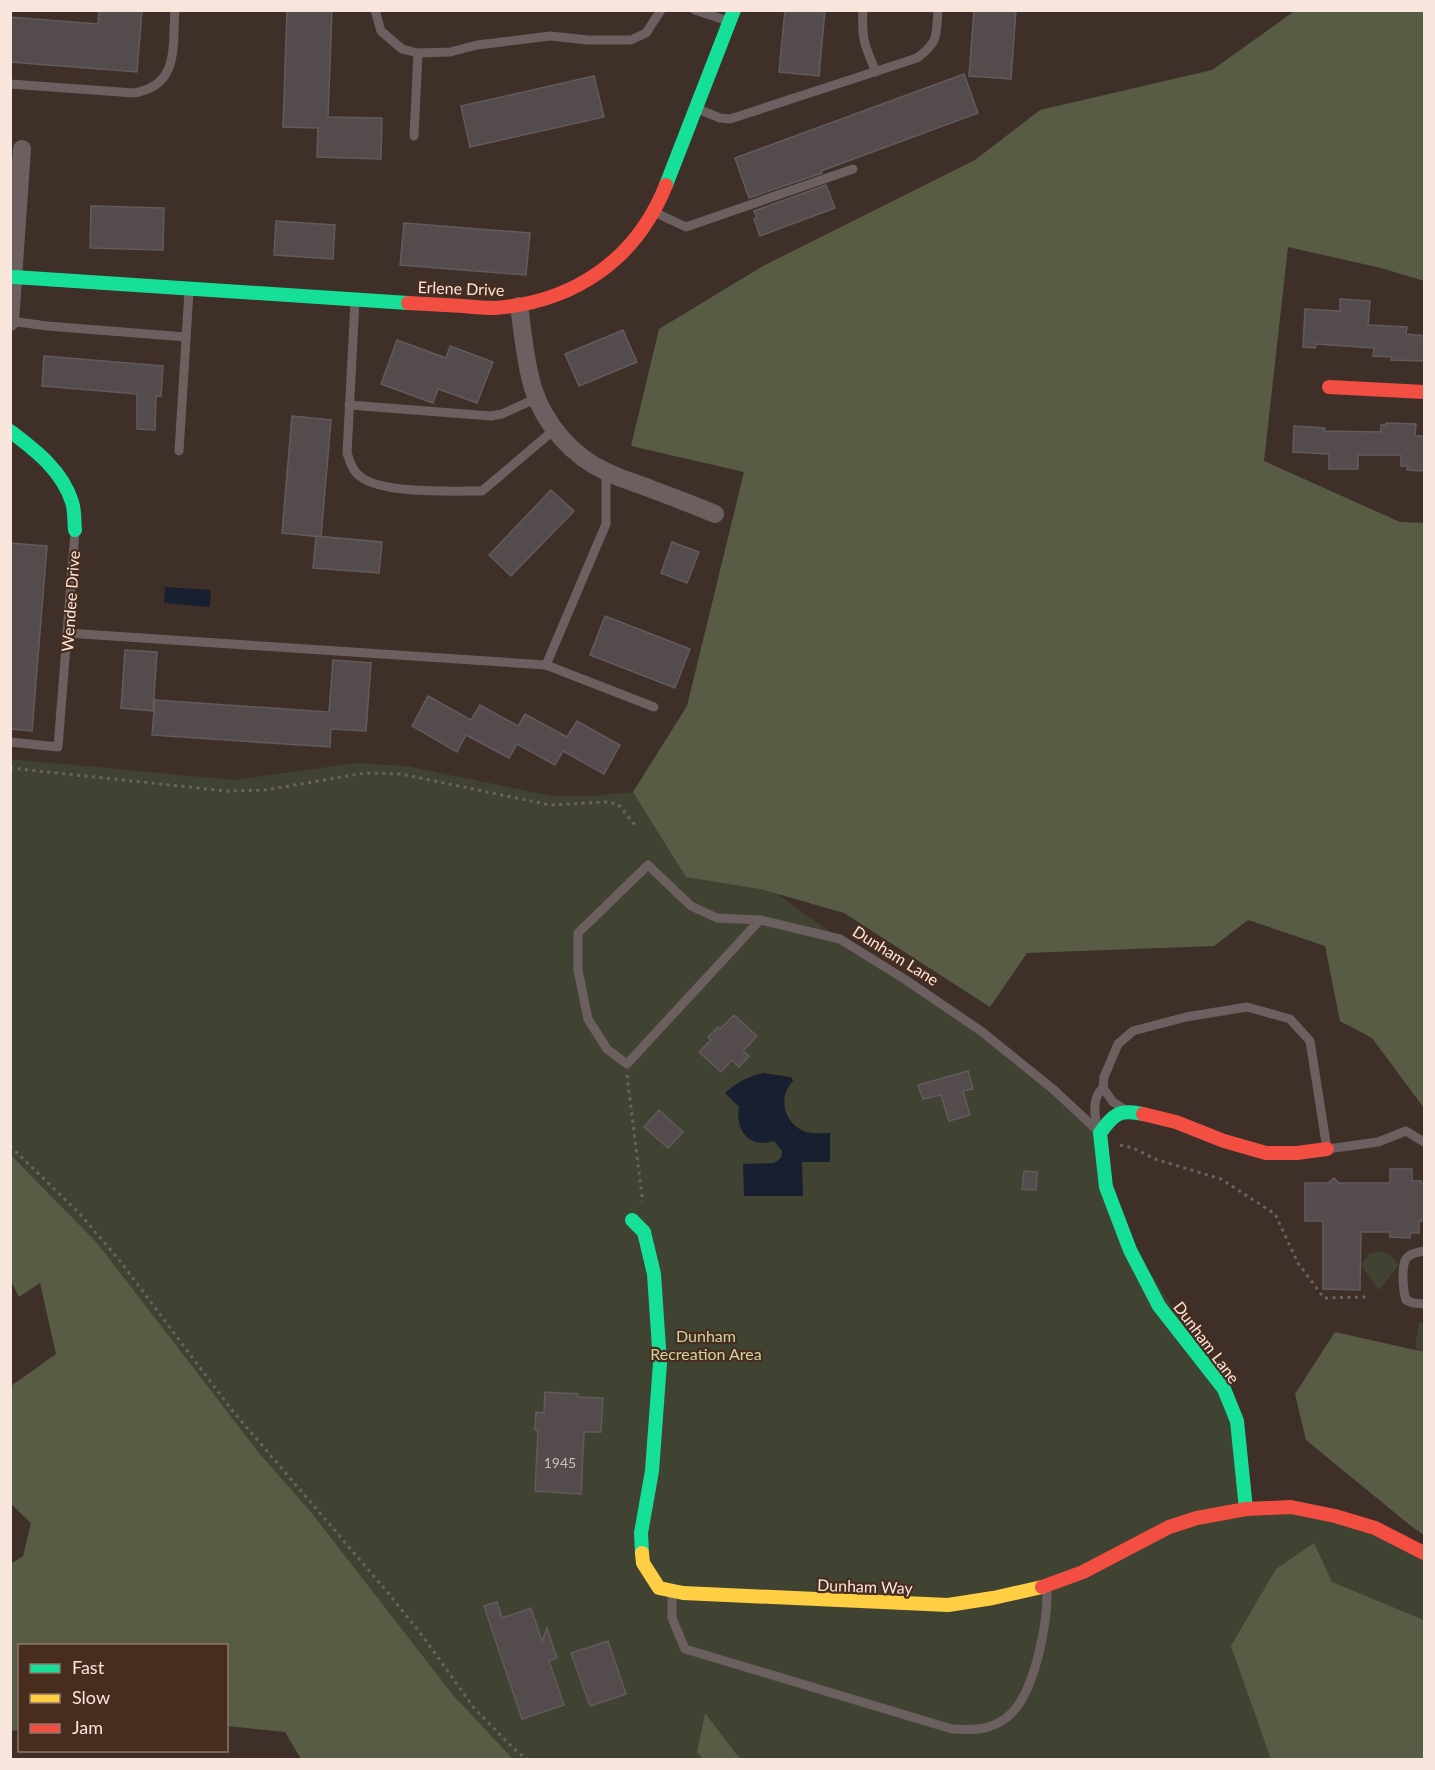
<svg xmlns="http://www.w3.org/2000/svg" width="1435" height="1770" font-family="Lato,sans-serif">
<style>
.green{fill:#414332}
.forest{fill:#585c45}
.water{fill:#171f30}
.building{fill:#544b4c;stroke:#625a5c;stroke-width:1.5}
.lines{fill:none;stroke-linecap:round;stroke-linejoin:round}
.path{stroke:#6d6160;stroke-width:3;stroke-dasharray:3 4.5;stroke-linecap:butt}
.lane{stroke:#6b5f60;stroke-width:9}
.street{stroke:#6b5f60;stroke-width:18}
.fast{stroke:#16e098;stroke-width:14}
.slow{stroke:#ffcf43;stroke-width:14}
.jam{stroke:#f24e42;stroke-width:14}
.labels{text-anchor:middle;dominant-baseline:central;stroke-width:4.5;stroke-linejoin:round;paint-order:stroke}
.number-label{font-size:14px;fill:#cfbeb8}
.street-label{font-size:16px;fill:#f8e5dc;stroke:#482c1e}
.park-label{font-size:16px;fill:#c9d6a2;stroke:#482c1e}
</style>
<rect width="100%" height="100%" fill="#3e3028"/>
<g class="green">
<path d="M10,759L234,780L357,763L405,766L553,796H591L633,792L840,939L981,1031L1100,1133L1117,1220L1224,1389L1246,1509L1291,1507L1424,1553V1759H513L453,1695L311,1512L259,1453L98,1244L11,1155Z"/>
<path d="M1380,1251L1389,1254L1399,1265L1379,1290L1361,1265L1370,1253Z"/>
<path d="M1419,1322L1424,1323V1355L1421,1354L1415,1346Z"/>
</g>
<g class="forest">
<path d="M1296,10L1424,11V281L1381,268L1288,247L1264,461L1400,522L1424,523V1108L1372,1038L1340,1021L1325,946L1248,920L1214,946L1027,953L990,1007L844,913L760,889L686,877L633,792L687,706L744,472L631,446L659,329L763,266L975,160L1040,110L1212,70Z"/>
<path d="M11,1155L98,1244L259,1453L311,1512L453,1695L513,1759H301L285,1732L227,1726L226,1646H20L19,1730L11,1731V1564L23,1556L31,1523L11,1504V1386L56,1354L40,1283L19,1297L11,1281Z"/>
<path d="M1335,1332L1424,1352V1535L1411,1526L1306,1440L1295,1394Z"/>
<path d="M1314,1543L1332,1582L1424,1620V1759H1271L1231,1646L1276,1569Z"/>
<path d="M705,1713L740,1759H703L697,1752Z"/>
</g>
<g class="water">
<path d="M165,587L211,590L210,607L164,603Z"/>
<path d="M763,1073L791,1077L793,1081C777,1098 784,1124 806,1132C813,1134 822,1133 830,1133V1162H802L803,1196H744L743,1164L774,1163L781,1158L782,1151L774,1141C749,1149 735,1130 739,1107L725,1093C737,1082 747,1077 763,1073Z"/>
</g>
<g class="building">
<path d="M99,10H142L137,72L10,62V17L98,24Z"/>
<path d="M287,10H332L328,117L382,118L381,159L317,157L318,128L283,127Z"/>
<path d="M785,10H825L819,76L779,72Z"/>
<path d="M974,10H1016L1011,79L969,76Z"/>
<path d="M964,74L978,113L821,171L822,173L749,198L735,158Z"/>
<path d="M594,76L604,117L470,147L461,106Z"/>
<path d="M826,185L835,208L760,236L754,219L757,218L754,211Z"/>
<path d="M91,206L164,208L163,250L90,248Z"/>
<path d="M276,221L335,225L333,259L274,255Z"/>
<path d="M404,223L530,233L526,275L400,265Z"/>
<path d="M1340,299L1370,301L1368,325L1407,327L1406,334L1425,336V361L1391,360L1392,357L1373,356L1374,348L1316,344L1315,348L1303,347L1305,309L1340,311Z"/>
<path d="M623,330L637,362L579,386L565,354Z"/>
<path d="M397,340L446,358L450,346L493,362L477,403L438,389L433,403L381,384Z"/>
<path d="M44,356L163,366L161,396H156L155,430L137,429V394L42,386Z"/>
<path d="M292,416L331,420L321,537L282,533Z"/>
<path d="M1386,423L1416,424L1415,436H1425V471L1407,470L1408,466H1401V455H1358V469H1329V454L1293,452L1294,426L1325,428L1324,431L1381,432V425H1386Z"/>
<path d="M551,490L574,511L511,576L489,555Z"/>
<path d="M316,536L382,542L379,573L313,568Z"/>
<path d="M672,542L699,552L687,583L661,573Z"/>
<path d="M10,543L47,546L32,731L10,729Z"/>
<path d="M605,616L690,649L675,688L590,655Z"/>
<path d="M125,650L157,652L153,711L121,708Z"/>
<path d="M333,660L371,663L366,731L331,729L330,747L152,735L155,700L329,712Z"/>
<path d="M428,696L471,720L480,705L518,726L525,714L567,737L577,721L620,745L604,774L563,751L555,765L517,744L509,758L466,735L457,752L412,726Z"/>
<path d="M734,1015L757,1036L743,1051L749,1056L739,1067L732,1060L721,1072L699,1052L711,1040L708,1037L718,1027L720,1029Z"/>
<path d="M968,1071L973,1089L963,1091L970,1115L949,1121L941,1095L923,1099L918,1085Z"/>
<path d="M659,1110L683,1132L668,1148L644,1127Z"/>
<path d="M1390,1169H1412V1181H1421V1183H1425V1221H1419V1233H1410V1238L1390,1237V1232H1361L1360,1290L1323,1289V1221H1305V1183H1328L1334,1178L1339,1183H1390Z"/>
<path d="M1024,1171L1037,1172L1036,1190L1022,1189Z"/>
<path d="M545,1392L578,1394V1397L603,1398L601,1432H584L581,1494L535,1491L538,1430H535L536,1412L544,1413Z"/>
<path d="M497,1602L502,1618L531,1608L542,1641L547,1628L557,1658L549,1661L564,1705L522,1719L484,1606Z"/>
<path d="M608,1641L626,1694L590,1706L571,1653Z"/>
</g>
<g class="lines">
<g class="path">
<path d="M10,768L226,791L265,790L365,773L401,774L550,805L605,802L618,804L635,825"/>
<path d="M627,1075L642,1196L641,1202"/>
<path d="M1120,1145L1133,1148L1155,1159L1221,1179L1275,1214L1298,1263L1324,1298L1366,1297"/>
<path d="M10,1146L79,1213L120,1261L231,1409L389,1594L424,1638L474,1708L513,1748L528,1760"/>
</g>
<g class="lane">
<path d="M375,10L381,31L402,49L418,53L450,52L477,45L550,36L588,40H631L646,33L661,10"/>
<path d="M695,10L728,21"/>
<path d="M863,10C861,38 865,47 876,72"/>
<path d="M10,84L134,93C180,85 172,47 175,10"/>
<path d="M698,109L720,118L730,119L917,58C939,42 936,36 938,10"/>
<path d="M414,136L418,53"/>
<path d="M656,213L686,227L853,169"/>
<path d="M355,301L347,453C350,462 353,472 361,477C383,494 452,491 482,491L554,430"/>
<path d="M11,321L47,326L186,337"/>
<path d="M349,405L491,416L502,414L537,398"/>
<path d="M179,451L189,291"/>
<path d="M67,633L546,665L654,707"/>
<path d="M546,665L606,524V472"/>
<path d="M10,742L58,747L75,532"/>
<path d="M760,920L627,1064L607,1049L588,1019L578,970V933L648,865L691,906L717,918L760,920L840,939L906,980L981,1031L1053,1089L1098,1131"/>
<path d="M1103,1088L1113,1102L1124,1109"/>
<path d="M1098,1128C1094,1115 1092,1097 1103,1088L1104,1077L1118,1044L1133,1031L1186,1017L1247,1007L1290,1019L1310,1041L1327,1149L1378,1142L1406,1131L1424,1142"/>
<path d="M1424,1251C1406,1254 1403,1258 1403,1276C1403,1285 1403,1291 1406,1300L1413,1303L1424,1304"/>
<path d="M672,1592V1618L685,1649L952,1729C972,1730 989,1731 1006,1718C1035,1697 1048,1622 1047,1587"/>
</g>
<g class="street">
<path d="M519,306C523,333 525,362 533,388C544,424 573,457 607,472C621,479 636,483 651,489C672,497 694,505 715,514"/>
<path d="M10,322L22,149"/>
</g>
<g class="fast">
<path d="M666,185L734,10"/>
<path d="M14,277L408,303"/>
<path d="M10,431C35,450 62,470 72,502C75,511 74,521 75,530"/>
<path d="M1143,1114C1119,1109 1114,1114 1100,1133L1106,1187L1130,1250L1159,1306L1224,1389L1237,1421L1246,1509"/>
<path d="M632,1220L644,1232L654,1274L660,1363L652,1471L641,1533L642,1553"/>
</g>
<path class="slow" d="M642,1553L643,1563L659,1588L683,1593L948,1605L993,1598L1042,1587"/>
<g class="jam">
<path d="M408,303C426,304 445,305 463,306C473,307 484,308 495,308C574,302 636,260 666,185"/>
<path d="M1329,387L1424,392"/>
<path d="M1143,1114L1176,1122L1224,1141L1266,1153H1297L1327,1149"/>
<path d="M1042,1587L1083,1572L1169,1527L1197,1518L1246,1509L1291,1507L1335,1516L1375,1528L1424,1553"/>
</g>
</g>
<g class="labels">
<g class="number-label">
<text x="560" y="1462">1945</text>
</g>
<g class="street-label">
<text transform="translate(461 288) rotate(2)">Erlene Drive</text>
<text transform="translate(70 601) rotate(-86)">Wendee Drive</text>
<text transform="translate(896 955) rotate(32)">Dunham Lane</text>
<text transform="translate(1207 1342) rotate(53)">Dunham Lane</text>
<text transform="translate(865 1586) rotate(2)">Dunham Way</text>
</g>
<g class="park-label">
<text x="706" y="1335">Dunham<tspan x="706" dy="18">Recreation Area</tspan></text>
</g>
</g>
<rect width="1435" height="1770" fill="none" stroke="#f8e5dc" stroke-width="24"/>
<rect x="18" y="1644" width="210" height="108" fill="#482c1e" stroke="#8e766a" stroke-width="1.5"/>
<rect x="30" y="1664" width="30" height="9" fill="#16e098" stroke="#8e766a" stroke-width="1.5"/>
<text x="72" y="1674" font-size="18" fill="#f8e5dc">Fast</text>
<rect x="30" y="1694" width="30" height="9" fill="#ffcf43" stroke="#8e766a" stroke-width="1.5"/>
<text x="72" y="1704" font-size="18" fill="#f8e5dc">Slow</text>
<rect x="30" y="1724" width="30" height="9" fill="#f24e42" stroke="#8e766a" stroke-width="1.5"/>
<text x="72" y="1734" font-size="18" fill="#f8e5dc">Jam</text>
</svg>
